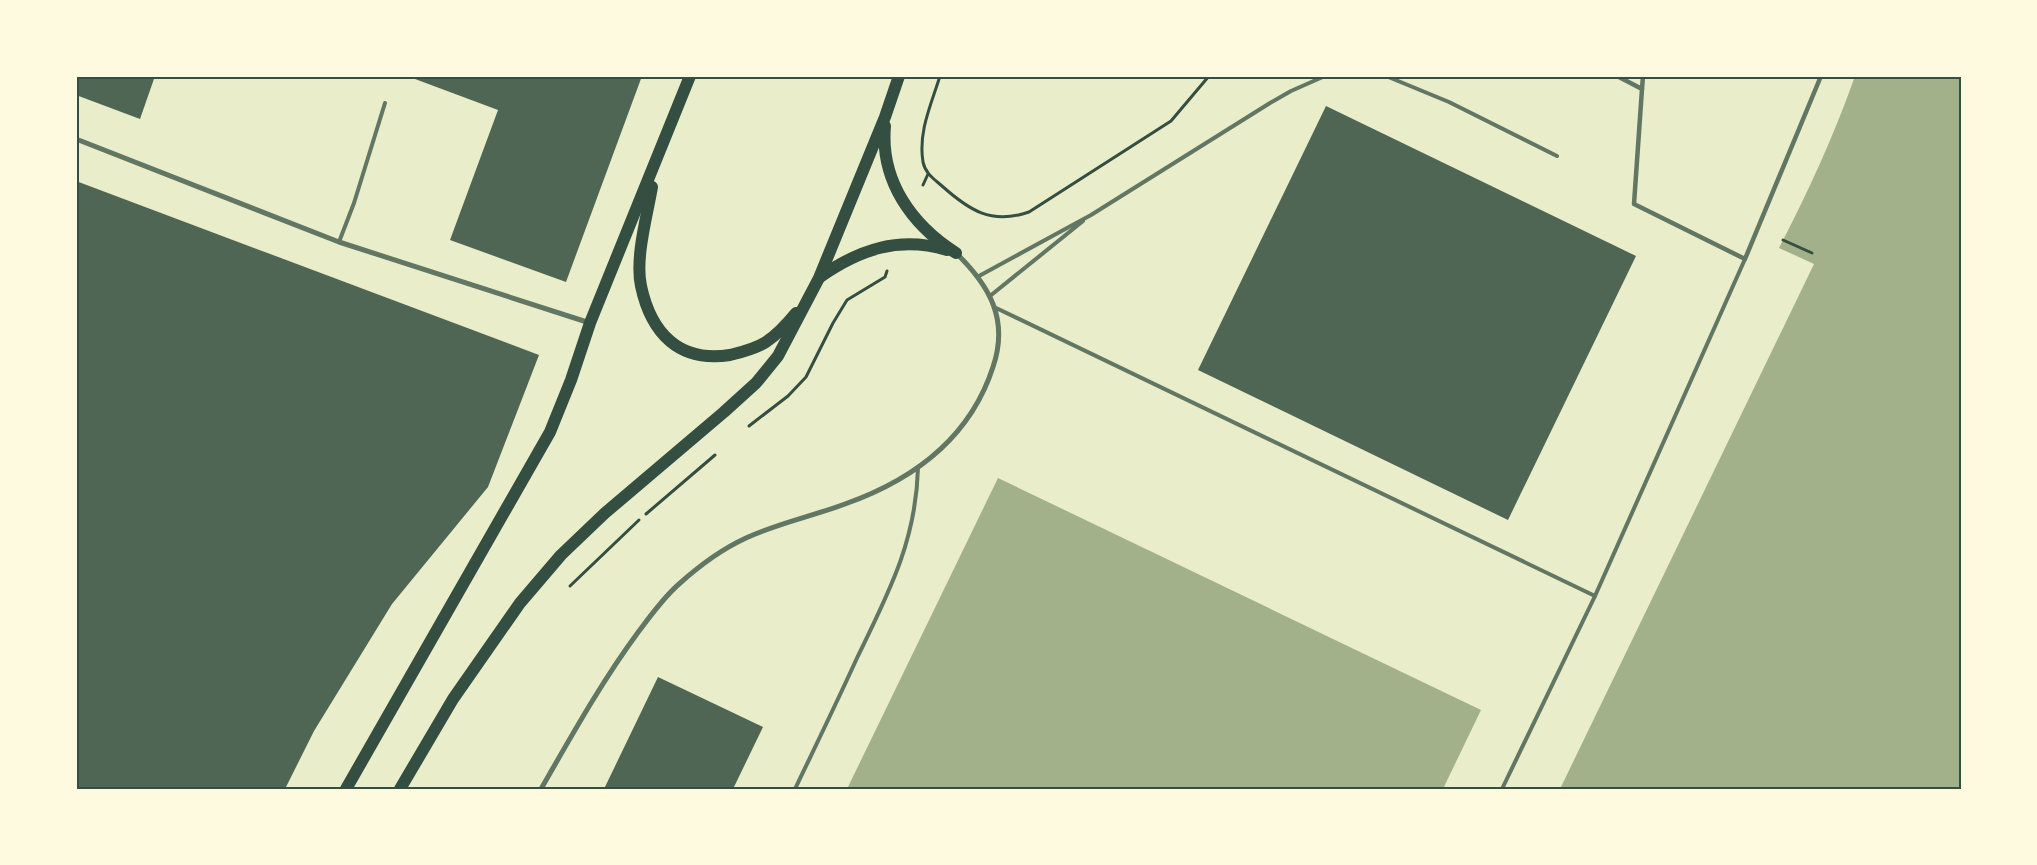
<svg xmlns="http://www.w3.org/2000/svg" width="2037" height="865" font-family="'Varela Round',sans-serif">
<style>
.water{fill:#a3b18a}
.building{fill:#4f6655}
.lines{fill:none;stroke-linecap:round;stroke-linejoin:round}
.path{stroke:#344e41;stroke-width:3}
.service{stroke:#617663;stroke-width:4}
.pedestrian{stroke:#617663;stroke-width:4.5}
.minor{stroke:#617663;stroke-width:5}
.primary{stroke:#344e41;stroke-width:12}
.neatline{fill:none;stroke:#344e41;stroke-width:2}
</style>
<rect width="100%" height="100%" fill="#e9edc9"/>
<g class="water">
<path d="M1855,76H1961V789H1560L1814,264L1779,248C1808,192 1834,136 1855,76Z"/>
<path d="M998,478L1481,710L1443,789H847Z"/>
</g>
<g class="building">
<path d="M76,76H155L140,119L76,95Z"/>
<path d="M407,76H642L566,282L450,240L498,110Z"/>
<path d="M1326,106L1636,256L1508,520L1198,370Z"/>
<path d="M76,181L539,355L488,487L392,604L314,731L285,789H76Z"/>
<path d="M658,677L763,727L733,789H604Z"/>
</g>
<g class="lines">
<g class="path">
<path d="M940,76C931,105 918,132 923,162C925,173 934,179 942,186C969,210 991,225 1029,212L1171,121L1209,76"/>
<path d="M923,185L928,174"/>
<path d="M1783,240L1812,253"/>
<path d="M749,426L788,396L806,377L833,323L847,300L885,277L887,271"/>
<path d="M646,514L715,455"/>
<path d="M570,586L639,520"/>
</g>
<g class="service">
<path d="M1386,76L1449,102L1557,156"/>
<path d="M339,242L354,203L385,103"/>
<path d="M979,276L1091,215L1270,103L1291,91L1325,76"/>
<path d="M990,296L1083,221"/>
<path d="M994,307L1595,596"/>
<path d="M795,789C816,745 837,702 857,658C888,594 916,542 918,468"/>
<path d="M1502,789L1595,596L1745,259"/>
</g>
<g class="pedestrian">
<path d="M1617,76L1642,89L1634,204L1745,259L1821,76"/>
<path d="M1642,89L1643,76"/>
</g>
<g class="minor">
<path d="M76,139L339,242L590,323"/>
<path d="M541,789C572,735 602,681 639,631C651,615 664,597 679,584C699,566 722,549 746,538C778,523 813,516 845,504C913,480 970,438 993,367C1009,320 990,286 956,253"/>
</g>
<g class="primary">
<path d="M885,126C880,181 912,225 956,253"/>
<path d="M652,187C647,216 635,258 641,286C651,333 679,363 730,355C742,352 755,349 766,342C778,334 787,324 796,313"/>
<path d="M820,277C860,249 899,236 947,250"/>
<path d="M346,789L550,432L571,380L590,323L690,76"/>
<path d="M400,789L453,699L520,603L561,555L605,513L724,412L756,383L778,356L819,278L885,117L899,76"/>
</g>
</g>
<rect width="2037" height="865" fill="none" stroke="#fefae0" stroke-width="155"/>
<rect x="78" y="78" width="1882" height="710" class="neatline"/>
</svg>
